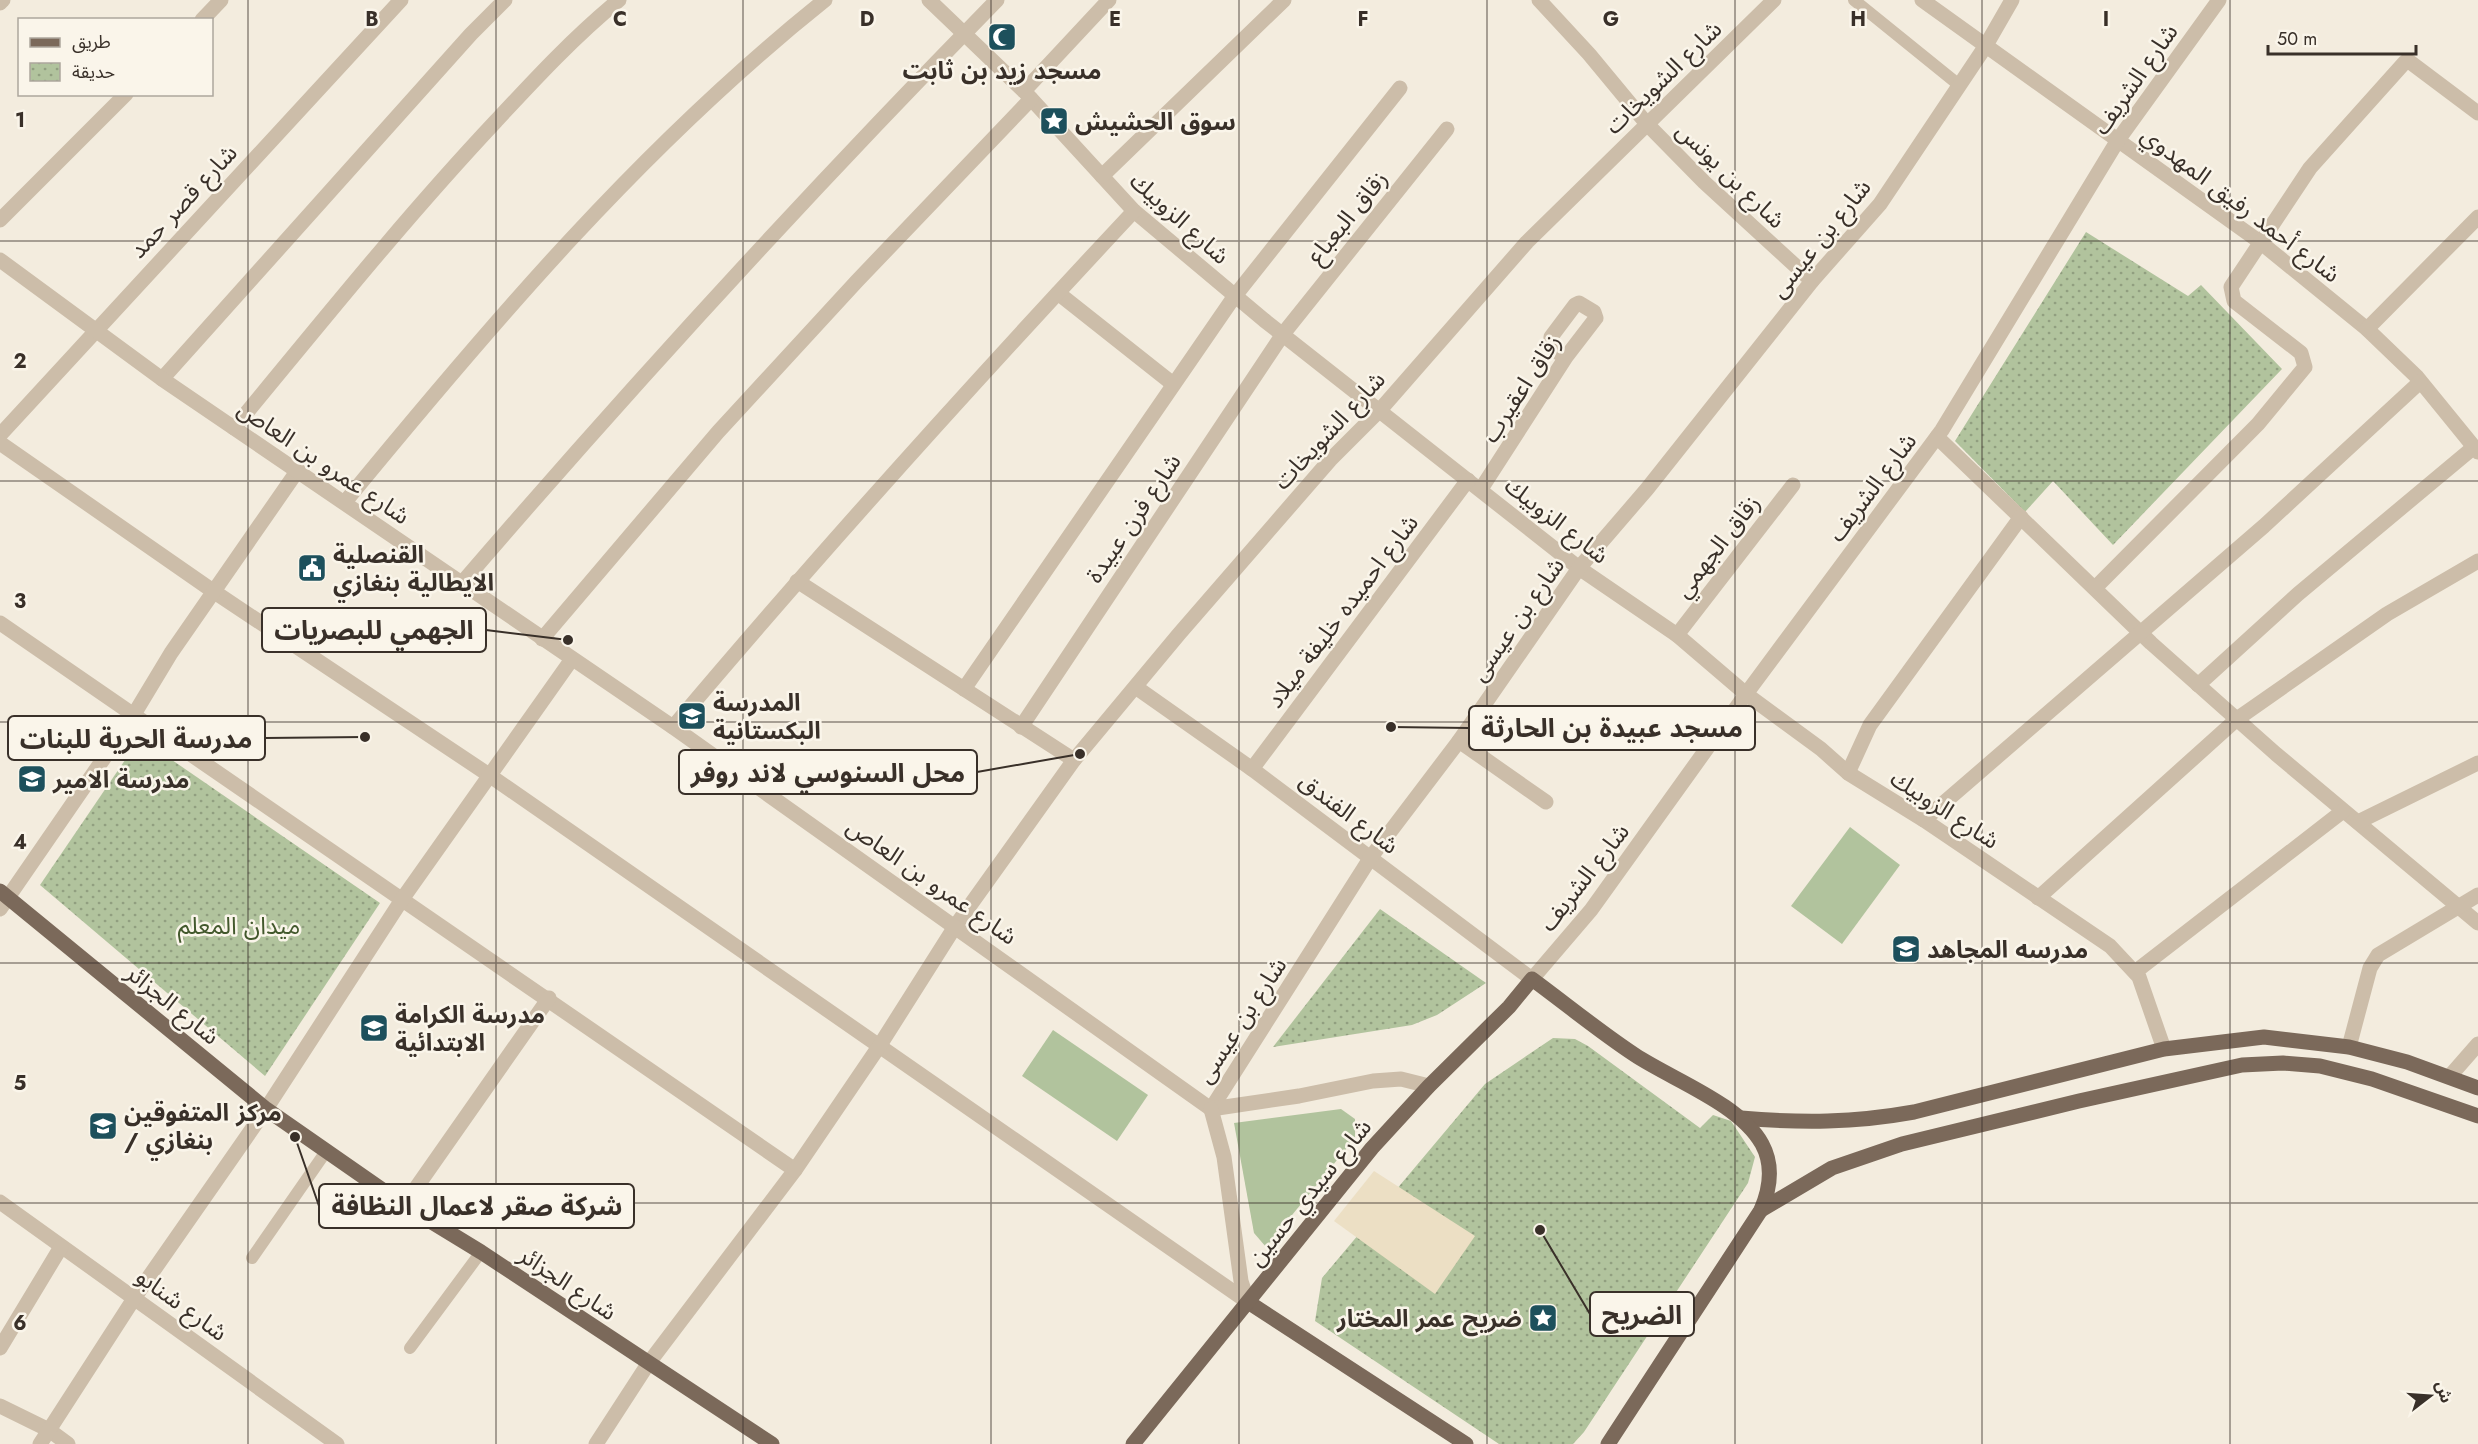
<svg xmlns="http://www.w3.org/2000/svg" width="2478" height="1444" font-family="Jost,'Noto Sans Arabic',sans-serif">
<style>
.grass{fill:#b1c39d}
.park{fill:url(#park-dots)}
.plaza{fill:#ecdfc4}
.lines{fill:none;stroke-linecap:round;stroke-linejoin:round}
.service{stroke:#ccbda9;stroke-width:12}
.minor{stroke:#ccbda9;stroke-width:15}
.tertiary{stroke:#ccbda9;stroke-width:15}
.primary{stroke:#7b695a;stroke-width:15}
.grid{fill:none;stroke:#393029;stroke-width:1.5;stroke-opacity:0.55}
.labels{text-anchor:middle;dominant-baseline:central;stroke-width:5;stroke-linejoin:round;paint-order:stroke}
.poi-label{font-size:24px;font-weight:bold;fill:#393029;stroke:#faf5ea;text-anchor:start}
.street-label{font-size:24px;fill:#393029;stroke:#faf5ea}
.park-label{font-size:24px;fill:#42582c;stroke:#faf5ea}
.grid-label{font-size:20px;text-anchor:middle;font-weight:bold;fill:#393029;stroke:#faf5ea;stroke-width:5;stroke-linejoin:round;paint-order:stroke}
.leader{fill:none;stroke:#393029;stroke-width:2}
.callout-dot{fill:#393029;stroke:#faf5ea;stroke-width:2}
.callout{fill:#faf5ea;stroke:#393029;stroke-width:2}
.callout-label{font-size:26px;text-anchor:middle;font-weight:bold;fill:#393029}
</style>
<defs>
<pattern id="park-dots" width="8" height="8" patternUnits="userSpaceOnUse" patternTransform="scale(1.5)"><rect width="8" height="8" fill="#b1c39d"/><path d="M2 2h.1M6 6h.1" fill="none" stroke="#919f80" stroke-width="1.8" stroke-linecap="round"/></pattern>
</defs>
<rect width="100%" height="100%" fill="#f3ecde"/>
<g class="grass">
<path d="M1850,827L1900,865L1842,944L1791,906Z"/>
<path d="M1053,1030L1148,1095L1117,1141L1022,1076Z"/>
<path d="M1341,1109L1355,1119V1138L1266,1247L1254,1233L1234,1123Z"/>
</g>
<g class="park">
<path d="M2086,232L2188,296L2201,285L2282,369L2113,545L2053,481L2025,512L1955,441Z"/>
<path d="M140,738L380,903L265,1076L40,885Z"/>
<path d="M1380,909L1486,983L1437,1015L1412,1025L1273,1047Z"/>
<path d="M1553,1038L1575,1039L1588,1046L1700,1128L1713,1115L1731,1121L1755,1157L1748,1183L1584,1432L1573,1444H1499L1315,1321L1322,1278L1485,1084Z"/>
</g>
<path class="plaza" d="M1374,1171L1475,1236L1435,1294L1334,1221Z"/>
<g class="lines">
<g class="service">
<path d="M1854,0L1959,85"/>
<path d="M252,1258L327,1150"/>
<path d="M410,1348L481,1252"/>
</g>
<g class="minor">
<path d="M929,0L1024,91L1134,211L1264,320L1579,568L1677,635L1746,694L1821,749L1848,773L1924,820L2110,946L2139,977L2164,1049"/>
<path d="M1539,0L1589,54L1647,124L1704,182L1812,281"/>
<path d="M1922,0L2260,242L2367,329L2417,377L2478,452"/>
<path d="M0,3L3,0"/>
<path d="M202,20L221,0"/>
<path d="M1024,91L1109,0"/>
<path d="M1102,176L1284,0"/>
<path d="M0,220L126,94"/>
<path d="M1058,293L1173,384"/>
<path d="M2367,329L2478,217"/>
<path d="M162,379L471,34L505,0"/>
<path d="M234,428C320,324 404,219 496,121C536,78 574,37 619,0"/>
<path d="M0,435L401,0"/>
<path d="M1937,437L2151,643L2276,754L2478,923"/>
<path d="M0,443L213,591L489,775L1248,1302"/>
<path d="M1481,489L1566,357L1596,318L1594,312L1579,303L1575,305L1551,337C1550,349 1556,352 1566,357"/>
<path d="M345,502C492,323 643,145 825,0"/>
<path d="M797,581L1074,760"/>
<path d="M462,583C634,383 812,189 997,0"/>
<path d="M2095,588L2258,424L2305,367L2301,353L2234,301L2231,287L2310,168L2405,62H2410L2478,113"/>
<path d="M0,623L795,1170L648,1364L596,1444"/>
<path d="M1677,635L1793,485"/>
<path d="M542,639L718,432L857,281L1031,99"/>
<path d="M2198,685L2298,594L2474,447"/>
<path d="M1137,688L1252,769L1532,979"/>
<path d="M964,689L1234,297L1400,88"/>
<path d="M673,727C822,550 976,380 1134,211"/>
<path d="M1021,727L1283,334L1447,129"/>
<path d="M1459,741L1546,802"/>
<path d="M1252,769L1468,480"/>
<path d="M1848,773L1870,725L2021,517"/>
<path d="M1924,820L2264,526L2420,382"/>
<path d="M2358,822L2478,763"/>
<path d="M2038,898L2237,719L2387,614L2478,561"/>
<path d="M0,909L133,716L171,653L298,470"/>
<path d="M2135,972L2343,811"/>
<path d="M2349,1047L2370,968L2378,955L2478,895"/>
<path d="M2450,1076L2478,1044"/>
<path d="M1211,1109L1371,857L1459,741L1579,568L1647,489L1812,281L1880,204L1985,47L2012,0"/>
<path d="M795,1170L880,1045L956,925L1074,760L1179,634L1330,460L1380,410L1527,242L1774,0"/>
<path d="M0,1202L337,1444"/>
<path d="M404,1205L549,998"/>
<path d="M0,1348L61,1247"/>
<path d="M0,1406L49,1430L68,1444"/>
<path d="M40,1444L135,1297L266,1109L403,898L572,659"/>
</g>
<g class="tertiary">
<path d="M0,260L162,379L673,727L1211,1109L1299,1096L1373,1081L1401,1079L1429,1086"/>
<path d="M1532,979L1591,910L1746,694L1942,430L2118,140L2219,0"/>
<path d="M1211,1109L1224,1157L1241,1281L1248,1302"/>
</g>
<g class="primary">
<path d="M0,891L266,1109L404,1205L481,1252L772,1444"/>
<path d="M1741,1118C1802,1123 1853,1123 1914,1112L2164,1049L2264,1037L2349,1047L2407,1062L2478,1088"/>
<path d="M1761,1210L1832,1168L1902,1144L2079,1101L2242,1065L2283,1063L2320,1066L2372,1079L2478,1116"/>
<path d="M1248,1302L1466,1444"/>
<path d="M1133,1444L1372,1148L1429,1086L1509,1007L1532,979C1566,1004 1600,1032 1635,1055C1673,1080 1740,1104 1762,1144C1774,1166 1770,1189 1761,1210L1608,1444"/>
</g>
</g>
<path class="grid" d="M248,0V1444M496,0V1444M743,0V1444M991,0V1444M1239,0V1444M1487,0V1444M1735,0V1444M1982,0V1444M2230,0V1444M0,241H2478M0,481H2478M0,722H2478M0,963H2478M0,1203H2478"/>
<defs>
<g id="mosque-square" transform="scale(1.5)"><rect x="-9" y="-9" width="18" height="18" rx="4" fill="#1d505c" stroke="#faf5ea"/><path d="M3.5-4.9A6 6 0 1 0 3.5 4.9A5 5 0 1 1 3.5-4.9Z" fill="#fff"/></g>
<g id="sight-square" transform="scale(1.5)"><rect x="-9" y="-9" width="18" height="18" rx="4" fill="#1d505c" stroke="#faf5ea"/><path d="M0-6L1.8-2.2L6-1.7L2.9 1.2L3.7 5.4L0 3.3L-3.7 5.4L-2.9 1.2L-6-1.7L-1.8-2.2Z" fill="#fff"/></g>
<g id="civic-square" transform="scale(1.5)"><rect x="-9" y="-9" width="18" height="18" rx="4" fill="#1d505c" stroke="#faf5ea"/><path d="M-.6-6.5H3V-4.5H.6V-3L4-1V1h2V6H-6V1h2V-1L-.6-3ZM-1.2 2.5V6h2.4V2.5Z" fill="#fff"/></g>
<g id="school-square" transform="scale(1.5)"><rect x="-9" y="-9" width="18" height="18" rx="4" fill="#1d505c" stroke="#faf5ea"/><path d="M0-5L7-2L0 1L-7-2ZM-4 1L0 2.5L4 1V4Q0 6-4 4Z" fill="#fff"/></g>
</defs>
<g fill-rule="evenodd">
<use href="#mosque-square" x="1002" y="37"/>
<use href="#sight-square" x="1054" y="121"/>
<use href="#civic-square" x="312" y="568"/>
<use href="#school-square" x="692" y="716"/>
<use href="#school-square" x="32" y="779"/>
<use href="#school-square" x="1906" y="949"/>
<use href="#school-square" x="374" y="1028"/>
<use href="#school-square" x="103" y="1126"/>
<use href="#sight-square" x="1543" y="1318"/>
</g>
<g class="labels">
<g class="poi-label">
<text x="1002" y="70" text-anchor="middle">مسجد زيد بن ثابت</text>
<text x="1075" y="121">سوق الحشيش</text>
<text x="333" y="554">القنصلية<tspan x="333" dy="28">الايطالية بنغازي</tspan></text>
<text x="713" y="702">المدرسة<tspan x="713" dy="28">البكستانية</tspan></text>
<text x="53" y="779">مدرسة الامير</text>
<text x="1927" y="949">مدرسه المجاهد</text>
<text x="395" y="1014">مدرسة الكرامة<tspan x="395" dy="28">الابتدائية</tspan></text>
<text x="124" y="1112">مركز المتفوقين<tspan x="124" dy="28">/ بنغازي</tspan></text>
<text x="1522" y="1318" text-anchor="end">ضريح عمر المختار</text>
</g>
<g class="street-label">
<text transform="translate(1663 77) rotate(-44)">شارع الشويخات</text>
<text transform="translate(2135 79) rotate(-55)">شارع الشريف</text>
<text transform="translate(1731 175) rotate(44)">شارع بن يونس</text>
<text transform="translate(183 201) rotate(-47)">شارع قصر حمد</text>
<text transform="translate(2241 204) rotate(37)">شارع أحمد رفيق المهدوي</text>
<text transform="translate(1347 217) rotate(-51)">زقاق البعباع</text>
<text transform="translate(1180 218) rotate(42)">شارع الزوبيك</text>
<text transform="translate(1820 238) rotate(-51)">شارع بن عيسى</text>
<text transform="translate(1521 388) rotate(-57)">زقاق اعقيرب</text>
<text transform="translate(1329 430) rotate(-47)">شارع الشويخات</text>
<text transform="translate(324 462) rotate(34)">شارع عمرو بن العاص</text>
<text transform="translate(1872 487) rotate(-53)">شارع الشريف</text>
<text transform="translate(1133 518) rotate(-56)">شارع فرن عبيدة</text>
<text transform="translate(1557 520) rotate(38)">شارع الزوبيك</text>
<text transform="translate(1717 546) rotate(-52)">زقاق الجهمي</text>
<text transform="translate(1342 611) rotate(-53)">شارع احميده خليفة ميلاد</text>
<text transform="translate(1517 619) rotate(-55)">شارع بن عيسى</text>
<text transform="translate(1945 809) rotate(33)">شارع الزوبيك</text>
<text transform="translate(1349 813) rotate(37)">شارع الفندق</text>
<text transform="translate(1584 877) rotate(-52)">شارع الشريف</text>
<text transform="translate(932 881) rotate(35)">شارع عمرو بن العاص</text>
<text transform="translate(173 1004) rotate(39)">شارع الجزائر</text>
<text transform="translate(1241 1020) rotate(-57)">شارع بن عيسى</text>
<text transform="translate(1309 1192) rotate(-51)">شارع سيدي حسين</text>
<text transform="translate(568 1283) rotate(34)">شارع الجزائر</text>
<text transform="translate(182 1304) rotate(36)">شارع شنابو</text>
</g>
<g class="park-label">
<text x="239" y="925">ميدان المعلم</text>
</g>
</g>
<g class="grid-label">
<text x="372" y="26">B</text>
<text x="620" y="26">C</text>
<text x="867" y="26">D</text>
<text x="1115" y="26">E</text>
<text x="1363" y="26">F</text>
<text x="1611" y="26">G</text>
<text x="1858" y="26">H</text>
<text x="2106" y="26">I</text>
<text x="20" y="127">1</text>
<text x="20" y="368">2</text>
<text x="20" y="608">3</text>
<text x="20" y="849">4</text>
<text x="20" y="1090">5</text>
<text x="20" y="1330">6</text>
</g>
<path class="leader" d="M568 640L486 630M1391 727L1469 728M365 737L265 738M1080 754L977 772M295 1137L319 1206M1540 1230L1590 1314"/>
<g class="callout-dot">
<circle cx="568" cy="640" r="6"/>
<circle cx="1391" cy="727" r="6"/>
<circle cx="365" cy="737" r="6"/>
<circle cx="1080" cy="754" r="6"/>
<circle cx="295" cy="1137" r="6"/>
<circle cx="1540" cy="1230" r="6"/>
</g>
<g class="callout">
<rect x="262" y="608" width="224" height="44" rx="6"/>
<rect x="1469" y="706" width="286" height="44" rx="6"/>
<rect x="8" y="716" width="257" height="44" rx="6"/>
<rect x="679" y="750" width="298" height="44" rx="6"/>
<rect x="319" y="1184" width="315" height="44" rx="6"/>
<rect x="1590" y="1292" width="104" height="44" rx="6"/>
</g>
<g class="callout-label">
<text x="374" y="639">الجهمي للبصريات</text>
<text x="1612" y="737">مسجد عبيدة بن الحارثة</text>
<text x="136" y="748">مدرسة الحرية للبنات</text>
<text x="828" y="782">محل السنوسي لاند روفر</text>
<text x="477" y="1215">شركة صقر لاعمال النظافة</text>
<text x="1642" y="1324">الضريح</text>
</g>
<rect x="18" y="18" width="195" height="78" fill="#faf5ea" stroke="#ada69d" stroke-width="1.5"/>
<rect x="30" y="38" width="30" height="9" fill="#7b695a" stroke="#ada69d" stroke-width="1.5"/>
<text x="72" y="48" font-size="18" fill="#393029">طريق</text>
<rect x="30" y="63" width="30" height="18" fill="url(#park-dots)" stroke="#ada69d" stroke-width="1.5"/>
<text x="72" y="78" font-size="18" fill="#393029">حديقة</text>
<g transform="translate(2430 1396) rotate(73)" stroke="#faf5ea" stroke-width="4.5" paint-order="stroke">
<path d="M0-4.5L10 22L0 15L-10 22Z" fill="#393029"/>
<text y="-9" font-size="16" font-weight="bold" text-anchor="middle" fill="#393029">ش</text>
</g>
<path d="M2268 45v9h148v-9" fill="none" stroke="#393029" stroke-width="3"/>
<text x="2277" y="45" font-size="18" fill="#393029" stroke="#faf5ea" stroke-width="4.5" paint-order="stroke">50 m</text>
</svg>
